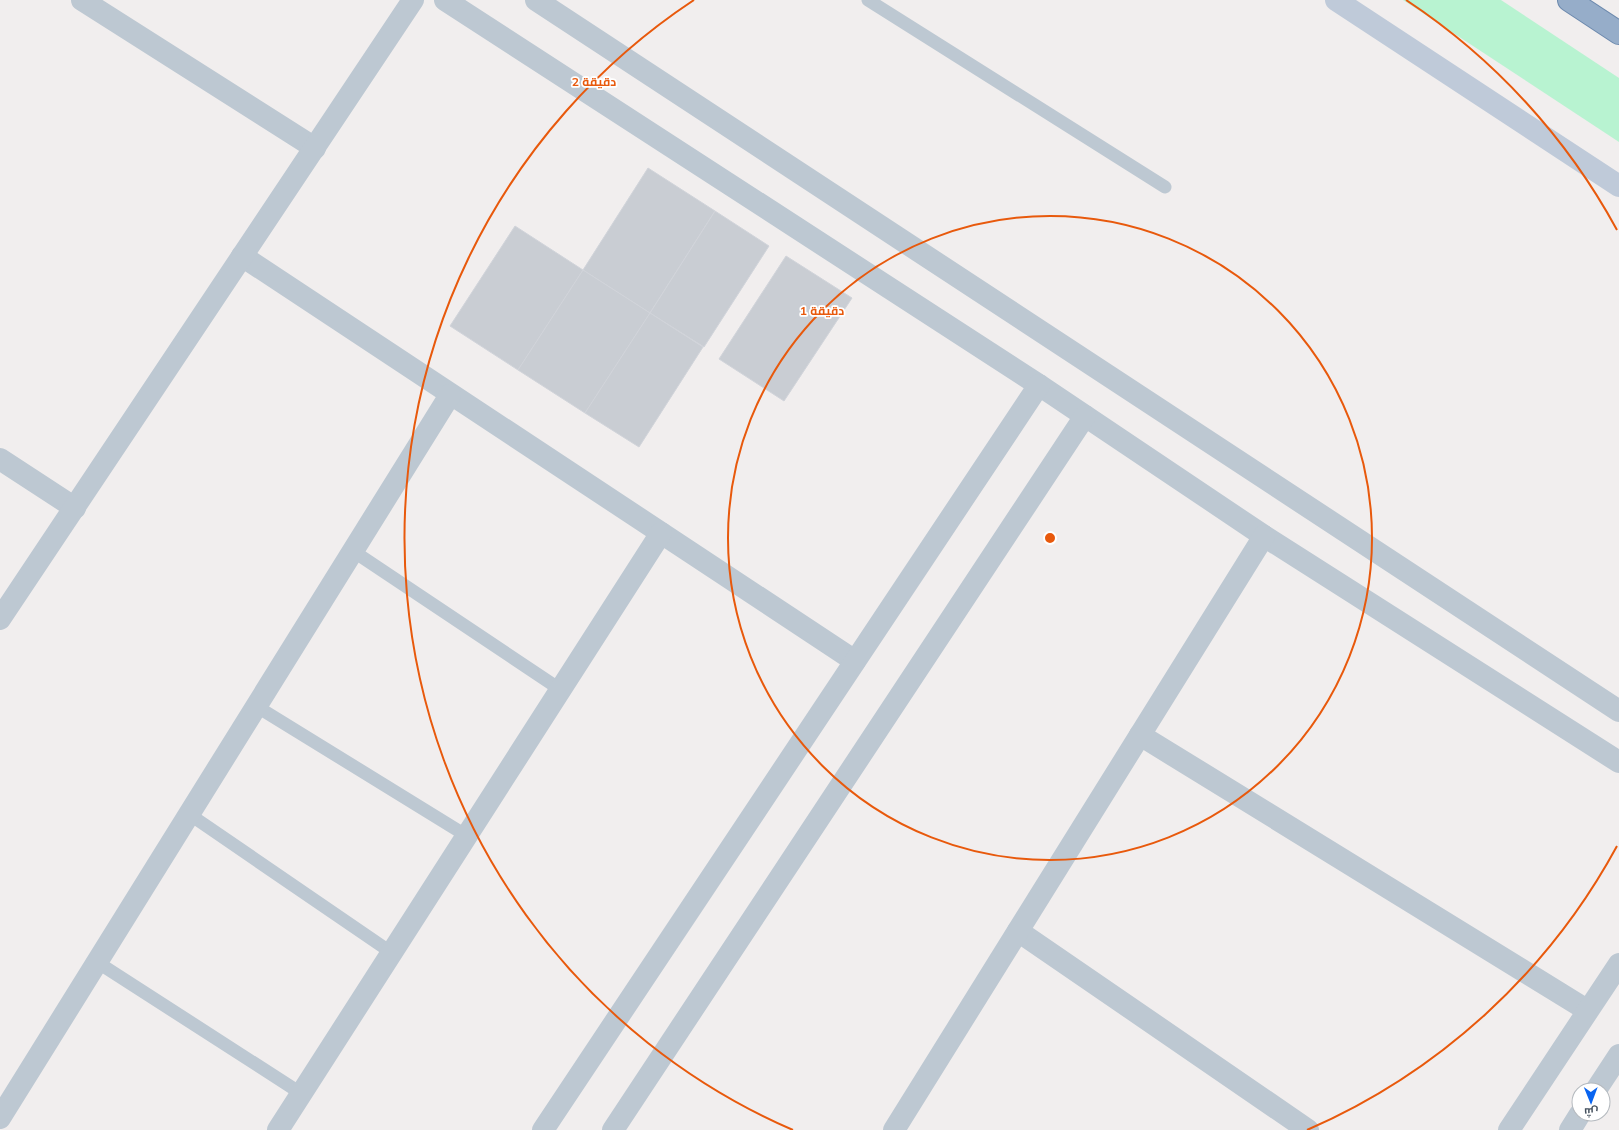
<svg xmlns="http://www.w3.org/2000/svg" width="1619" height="1130" font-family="Mulish,Cairo,sans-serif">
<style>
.green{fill:#b8f3d1}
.building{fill:#c9cdd3;stroke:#d1d4da}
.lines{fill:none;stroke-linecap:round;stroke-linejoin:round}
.trunk-casing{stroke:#6c89ad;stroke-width:24}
.service{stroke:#bdc8d2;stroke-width:13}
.minor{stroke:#bdc8d2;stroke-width:22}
.secondary{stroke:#bfcad9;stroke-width:22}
.trunk{stroke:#96adc9;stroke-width:22}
.ring{fill:none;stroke:#e8590c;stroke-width:2}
.centre{fill:#e8590c;stroke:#fff;stroke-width:2}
.ring-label{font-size:12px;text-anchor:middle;font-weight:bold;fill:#e8590c;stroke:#fff;stroke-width:3.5;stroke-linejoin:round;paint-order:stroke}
</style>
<rect width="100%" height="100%" fill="#f1eeee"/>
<path class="green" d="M1403,0H1501L1619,78V142Z"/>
<g class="building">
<path d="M648,168L715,211L650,313L583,270Z"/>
<path d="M715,211L769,246L704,347L650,313Z"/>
<path d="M515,226L583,270L518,370L450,326Z"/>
<path d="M786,256L852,298L784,401L719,359Z"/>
<path d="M583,270L650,313L585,413L518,370Z"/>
<path d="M650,313L703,347L639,447L585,413Z"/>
</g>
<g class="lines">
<g class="trunk-casing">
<path id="trunk" d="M1569,0L1619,33"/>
</g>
<g class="service">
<path d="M868,0L1165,187"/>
<path d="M353,551L561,690"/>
<path d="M256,706L467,836"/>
<path d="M189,814L392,953"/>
<path d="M97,962L302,1094"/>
</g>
<g class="minor">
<path d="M82,0L315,148"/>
<path d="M445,0L1039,385L1264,536L1619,762"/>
<path d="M536,0L1619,711"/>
<path d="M242,256L855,661"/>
<path d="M0,459L75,508"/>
<path d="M0,619L413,0"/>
<path d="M1140,735L1587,1010"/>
<path d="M1018,931L1308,1130"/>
<path d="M1596,1090L1619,1055"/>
<path d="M0,1118L450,395"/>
<path d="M278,1130L661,533"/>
<path d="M543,1130L1039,385"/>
<path d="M613,1130L1085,416"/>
<path d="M894,1130L1264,536"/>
<path d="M1509,1130L1619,964"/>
<path d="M1570,1130L1580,1114"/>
</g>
<path class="secondary" d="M1336,0L1619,186"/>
<use href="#trunk" class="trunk"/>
</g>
<g class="ring">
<circle cx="1050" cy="538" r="322"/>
<path d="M1617 846A645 645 0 0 1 1307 1130M793 1130A645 645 0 0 1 694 0M1406 0A645 645 0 0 1 1617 230"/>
</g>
<circle cx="1050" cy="538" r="6" class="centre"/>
<g class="ring-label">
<text x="594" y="86">2 دقيقة</text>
<text x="822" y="315">1 دقيقة</text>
</g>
<g transform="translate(1591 1102) rotate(179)"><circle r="19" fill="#ffffff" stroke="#b4b9be"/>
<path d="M0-3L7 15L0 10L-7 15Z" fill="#0964f0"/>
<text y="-6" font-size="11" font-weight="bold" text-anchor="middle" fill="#44505d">ش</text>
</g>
</svg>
